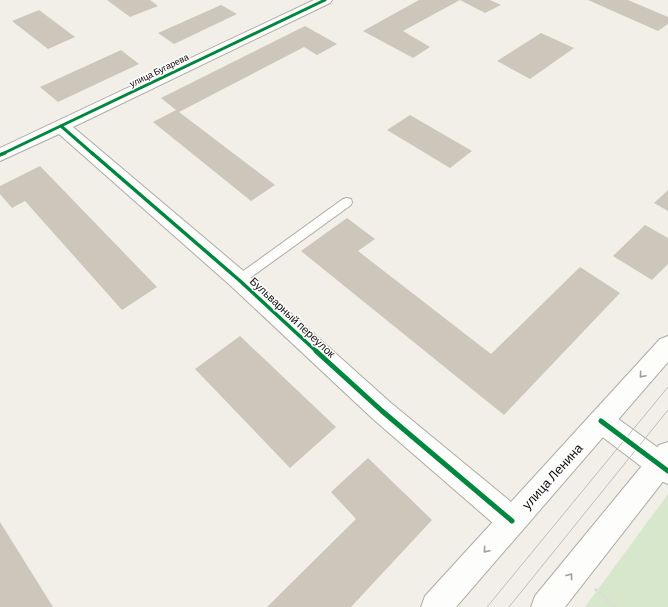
<svg xmlns="http://www.w3.org/2000/svg" width="668" height="607" font-family="Barlow,sans-serif">
<style>
.green{fill:#d7e7cc}
.building{fill:#cdc7bb}
.lines{fill:none;stroke-linecap:round;stroke-linejoin:round}
.lane-casing{stroke:#aeaba6;stroke-width:2}
.street-casing{stroke:#aeaba6;stroke-width:2}
.secondary-casing{stroke:#aeaba6;stroke-width:2}
.path{stroke:#dbdbd9;stroke-width:3;stroke-dasharray:2.5 2.5;stroke-linecap:butt}
.lane{fill:#fdfdfc;fill-rule:evenodd}
.street{fill:#fdfdfc;fill-rule:evenodd}
.secondary{fill:#fdfdfc;fill-rule:evenodd}
.tram{stroke:#bdbdbb;stroke-width:1}
.cycleway-far2-casing{stroke:#fefefe;stroke-width:5}
.cycleway-far1-casing{stroke:#fefefe;stroke-width:6}
.cycleway-casing{stroke:#fefefe;stroke-width:8}
.cycleway-far2{stroke:#00873e;stroke-width:3}
.cycleway-far1{stroke:#00873e;stroke-width:3.5}
.cycleway{stroke:#00873e;stroke-width:5}
.oneway{stroke:#9f9e9c}
.labels{text-anchor:middle;dominant-baseline:central;stroke-width:3;stroke-linejoin:round;paint-order:stroke}
.far-street-label{font-size:9px;fill:#110f0b;stroke:#fefefe}
.street-label{font-size:11px;fill:#110f0b;stroke:#fefefe}
.near-street-label{font-size:13px;fill:#110f0b;stroke:#fefefe}
</style>
<rect width="100%" height="100%" fill="#f2efe8"/>
<path class="green" d="M668,494V607H585Z"/>
<g class="building">
<path d="M107,0H150L158,6L130,17Z"/>
<path d="M419,0H460L403,31L430,47L413,58L363,31Z"/>
<path d="M460,0H490L501,5L485,13Z"/>
<path d="M588,0H628L668,17V24L658,31Z"/>
<path d="M221,5L237,14L174,44L158,33Z"/>
<path d="M39,10L75,37L48,49L12,21Z"/>
<path d="M305,26L337,44L317,55L304,47L179,112L275,185L251,201L153,122L176,110L161,98Z"/>
<path d="M541,33L574,48L530,79L497,61Z"/>
<path d="M121,50L139,64L58,102L40,87Z"/>
<path d="M410,115L472,151L450,168L387,130Z"/>
<path d="M40,166L157,287L122,310L25,201L12,208L0,194V186Z"/>
<path d="M668,190V211L654,203Z"/>
<path d="M347,218L375,239L358,251L491,354L580,267L620,293L504,415L301,251Z"/>
<path d="M645,225L668,238V264L652,280L613,256Z"/>
<path d="M240,336L336,427L290,468L195,369Z"/>
<path d="M368,458L432,520L351,607H267L356,519L331,492Z"/>
<path d="M0,522L53,607H0Z"/>
</g>
<g class="lines">
<g class="lane-casing">
<path id="lane" d="M347,198L351,199L352,202L351,205L243,283L239,285L235,283L233,280L235,277L343,199Z"/>
</g>
<g class="street-casing">
<g id="street">
<path d="M314,0H332L330,3L73,127L247,274L391,403L522,511L526,521L522,531L512,535L502,531L373,419L231,286L59,134L0,161V148Z"/>
<path d="M601,409L610,413L668,455V484L659,480L592,429L588,421L592,413Z"/>
</g>
</g>
<g class="secondary-casing">
<g id="secondary">
<path d="M668,336V362L456,607H421L425,596L660,339Z"/>
<path d="M668,442V475L565,607H531L535,596L659,445Z"/>
</g>
</g>
<path class="path" d="M595,589L615,607"/>
<use href="#lane" class="lane"/>
<use href="#street" class="street"/>
<use href="#secondary" class="secondary"/>
<g class="tram">
<path d="M487,607L668,387"/>
<path d="M509,607L668,410"/>
</g>
<g class="cycleway-far2-casing">
<g id="cycleway-far2">
<path d="M61,126L93,154"/>
<path d="M2,154L325,0"/>
</g>
</g>
<g class="cycleway-far1-casing">
<g id="cycleway-far1">
<path d="M92,153L239,280L317,352"/>
<path d="M0,155L5,153"/>
</g>
</g>
<g class="cycleway-casing">
<g id="cycleway">
<path d="M316,351L382,411L512,521"/>
<path d="M601,421L668,471"/>
</g>
</g>
<use href="#cycleway-far2" class="cycleway-far2"/>
<use href="#cycleway-far1" class="cycleway-far1"/>
<use href="#cycleway" class="cycleway"/>
</g>
<defs><path id="oneway-chevron" d="M-2-3.5L2.5 0L-2 3.5" fill="none" stroke-width="1.6" stroke-linecap="round" stroke-linejoin="round"/></defs>
<g class="oneway">
<use href="#oneway-chevron" transform="translate(642 375) rotate(131)"/>
<use href="#oneway-chevron" transform="translate(486 550) rotate(131)"/>
<use href="#oneway-chevron" transform="translate(570 576) rotate(-53)"/>
</g>
<g class="labels">
<g class="far-street-label">
<text transform="translate(159 70) rotate(-26)">улица Бугарева</text>
</g>
<g class="street-label">
<text transform="translate(293 317) rotate(43)">Бульварный переулок</text>
</g>
<g class="near-street-label">
<text transform="translate(552 476) rotate(-48)">улица Ленина</text>
</g>
</g>
</svg>
